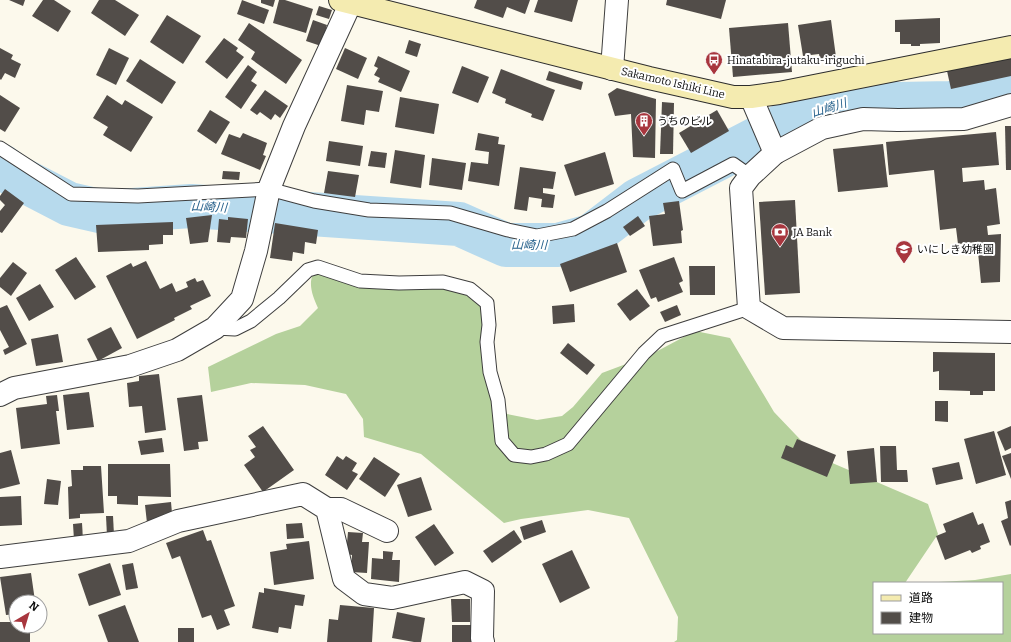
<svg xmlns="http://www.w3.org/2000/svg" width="1011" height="642" font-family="Bitter,'Noto Sans JP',serif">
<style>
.forest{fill:#b5d19c}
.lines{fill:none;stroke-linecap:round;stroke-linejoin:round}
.river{stroke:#b7daed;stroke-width:44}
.building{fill:#524d49}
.service-casing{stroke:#3e3e3e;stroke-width:15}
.minor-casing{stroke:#3e3e3e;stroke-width:24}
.secondary-casing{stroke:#2d2d2d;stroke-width:24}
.service{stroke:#fff;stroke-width:13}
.minor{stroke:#fff;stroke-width:22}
.secondary{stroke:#f4ebb0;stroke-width:22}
.labels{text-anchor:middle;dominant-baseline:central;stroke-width:4;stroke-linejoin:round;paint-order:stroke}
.poi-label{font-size:11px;fill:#0b0b0b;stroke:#fff;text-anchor:start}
.street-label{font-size:11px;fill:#0b0b0b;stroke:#fff}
.water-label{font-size:12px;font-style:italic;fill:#26618c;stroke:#fff}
</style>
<rect width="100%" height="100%" fill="#fcf9ec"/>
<path class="forest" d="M321,273L433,285L469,294L480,303L485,328L492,390L507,414L537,420L562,416L573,407L602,373L650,355L695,331L730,338L774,412L816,456L928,504L938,534L905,583H874V633H1002V583H920L975,580L1011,574V642H674L677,640L678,617L629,518L588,510L521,519L504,523L421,454L364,437L363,419L346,394L305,385L251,383L211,392L208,367L276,334L300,326L318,308C313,297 308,285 313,274Z"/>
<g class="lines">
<path class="river" d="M0,165L15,176L69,204L104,212L191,206L459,224L506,245H558L591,236L638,200L799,117L857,99L898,104L951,103L1011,88"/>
</g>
<g class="building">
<path d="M9,0H25L23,6Z"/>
<path d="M43,0H54L71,11L58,32L32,16Z"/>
<path d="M99,0H115L139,15L125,36L91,13Z"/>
<path d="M242,0L269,10L264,24L237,14Z"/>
<path d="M261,0H275L273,7L261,3Z"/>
<path d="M279,0H285L313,9L306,33L273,23Z"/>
<path d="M477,0H530L525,14L507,7L503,18L474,8Z"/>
<path d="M538,0H578L572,22L534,12Z"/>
<path d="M667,0H726L721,19L666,5Z"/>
<path d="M319,6L332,10L329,19L316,15Z"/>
<path d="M167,15L201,36L183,64L150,42Z"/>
<path d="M940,18V43L920,44V46H911V44H900V32H895V20Z"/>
<path d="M313,20L327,25L321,46L306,41Z"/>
<path d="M831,20L836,57L820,59L819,54L803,56L798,25Z"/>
<path d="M249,23L302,60L286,84L251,59L255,52L238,40Z"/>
<path d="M788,23L792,72L733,77L729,28Z"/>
<path d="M224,38L238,48L236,51L244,57L227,79L205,62Z"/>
<path d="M409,40L421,44L417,57L405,53Z"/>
<path d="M0,48L13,55L11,59L21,64L15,78L5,73L1,80L0,79Z"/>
<path d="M109,48L129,58L116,85L96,75Z"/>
<path d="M345,48L367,58L358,79L336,69Z"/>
<path d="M378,56L410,71L401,92L378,82L380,78L374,75L378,68L374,66Z"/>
<path d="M1011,58V76L951,89L947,71Z"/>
<path d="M140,59L176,82L162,104L126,81Z"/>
<path d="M248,65L257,72L251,81L257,85L241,109L225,97Z"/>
<path d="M462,66L489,77L478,103L452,93Z"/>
<path d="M501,69L555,90L543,121L531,117L532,114L505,103L506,99L492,93Z"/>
<path d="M549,71L583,82L581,90L546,80Z"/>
<path d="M347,85L383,91L379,112L366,110L364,125L341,121Z"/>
<path d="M617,88L656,99L655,158L633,157L631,114L615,116L608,94Z"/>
<path d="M265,90L288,106L280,118L275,114L271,120L260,112L257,115L250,110Z"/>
<path d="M0,95L20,108L5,132L0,129Z"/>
<path d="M107,95L122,105L125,100L153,117L131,152L103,135L108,127L93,118Z"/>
<path d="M400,97L439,104L434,134L395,127Z"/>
<path d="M662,102L674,103L673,154H660Z"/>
<path d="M210,110L230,122L216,144L197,131Z"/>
<path d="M717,110L729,131L691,153L679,133Z"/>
<path d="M1005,126H1011V170H1006Z"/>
<path d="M996,132L999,165L962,168L963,182L984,180L985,190L996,188L1000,224L987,226L988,235L1001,234L1000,282L981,283L977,242L958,244L956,228L940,230L934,170L889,175L886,142Z"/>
<path d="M243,133L267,143L263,155L266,156L260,170L221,154L229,134L240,138Z"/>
<path d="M478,133L499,137L498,144L505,145L499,186L468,181L471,162L488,164L489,152L475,150Z"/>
<path d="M329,141L363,146L360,166L326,161Z"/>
<path d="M883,144L888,187L838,192L833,149Z"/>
<path d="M395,150L425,155L421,188L390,183Z"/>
<path d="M371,151L387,153L385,168L368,166Z"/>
<path d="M605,152L614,184L575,196L564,165Z"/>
<path d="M432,158L466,163L462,190L429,185Z"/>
<path d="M520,167L556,172L553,189L543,188V193L555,195L553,208L541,207L542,199L529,197L527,211L514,209Z"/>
<path d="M223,171L240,172L239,180L222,179Z"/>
<path d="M328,171L359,175L355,197L324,193Z"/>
<path d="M5,189L24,203L2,233L0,232V211L5,205L0,200V196Z"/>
<path d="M795,200L800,293L765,295L759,202Z"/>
<path d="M679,201L683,230L681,231L682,243L653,246L649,216L665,214L663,203Z"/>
<path d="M212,215L208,242L190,244L186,218Z"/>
<path d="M638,216L645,226L630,236L623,227Z"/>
<path d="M228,217L248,219L246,238L231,237L230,243L217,242L219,219L228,220Z"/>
<path d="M173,222V235H163V244L149,245V250L98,252L96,225Z"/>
<path d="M275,223L318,230L316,244L305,242L304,254L293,252L292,261L270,258Z"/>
<path d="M617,243L627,272L570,292L560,264Z"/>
<path d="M76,257L96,287L75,300L55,270Z"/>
<path d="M674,257L683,281L679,283L683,292L658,302L656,297L651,299L639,270Z"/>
<path d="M146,261L160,289L172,283L176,292L188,287L186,282L195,278L197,282L203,280L211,296L190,306L192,309L174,318L175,320L137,339L106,276L131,263L133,267Z"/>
<path d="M13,262L27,273L11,296L0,287V278Z"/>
<path d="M689,266H715V295H690Z"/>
<path d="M40,284L54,307L29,321L16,298Z"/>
<path d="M637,289L650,306L630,321L617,304Z"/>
<path d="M574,304L575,322L553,324L552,306Z"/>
<path d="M7,305L27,344L5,355L3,350L9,347L0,330V308Z"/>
<path d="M677,305L681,315L665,322L660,312Z"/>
<path d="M111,327L122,348L98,361L87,339Z"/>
<path d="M58,334L63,362L36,366L31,339Z"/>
<path d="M568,343L595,365L587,375L560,353Z"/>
<path d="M933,352L995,353V391H983V395H970V391L939,390V371L933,372Z"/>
<path d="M159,374L166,430L145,433L142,406L129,407L127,383L139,381V376Z"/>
<path d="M89,392L94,427L67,430L63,395Z"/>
<path d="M57,395L59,411H56L60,444L21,449L16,408L47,404L46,396Z"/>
<path d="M202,395L208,441L198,442L199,449L184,451L177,398Z"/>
<path d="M935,401H948V422L935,421Z"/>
<path d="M263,426L294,470L263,492L244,465L255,457L250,450L256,447L248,436Z"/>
<path d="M1011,426V448L1005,451L997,432Z"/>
<path d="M994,431L1006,475L976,484L964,439Z"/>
<path d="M162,438L164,452L141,455L138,441Z"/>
<path d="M797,439L836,455L827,477L781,458L786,445L793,448Z"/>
<path d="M880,446H896L897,470H907L908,482H881Z"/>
<path d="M874,448L877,482L850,484L847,451Z"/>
<path d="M11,450L20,484L0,489V453Z"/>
<path d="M1011,453V479L1002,456Z"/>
<path d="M337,456L343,460L346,456L357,463L352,471L358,474L347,490L325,475Z"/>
<path d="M374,457L400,474L385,497L359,479Z"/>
<path d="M959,462L963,479L936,485L932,468Z"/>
<path d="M108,464H170L171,497L138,496V505L117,504V496H108Z"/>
<path d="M83,466H101L104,513L80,514V518L69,519L68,487L72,486L71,470H83Z"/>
<path d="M421,477L432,510L408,517L397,485Z"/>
<path d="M47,479L61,481L58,505L44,504Z"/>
<path d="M21,496L22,525L0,526V497Z"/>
<path d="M1011,500V545L1010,546L1001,521L1008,518L1005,502Z"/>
<path d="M171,502L172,513L164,514L165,520L147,523L145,505Z"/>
<path d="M973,512L978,525L983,523L990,542L980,546L981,549L972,553L970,550L945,560L936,536L946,532L943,524Z"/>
<path d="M106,516H113L114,535L107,536Z"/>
<path d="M542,520L546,532L524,540L520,527Z"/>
<path d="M82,523L83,540H74L73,524Z"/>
<path d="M302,523L304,538L287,539L286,524Z"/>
<path d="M434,524L454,553L435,566L415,537Z"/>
<path d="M203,530L207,541L211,540L235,606L224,610L230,625L217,630L211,615L202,618L180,556L172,559L166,543Z"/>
<path d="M514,530L522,542L492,563L483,551Z"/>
<path d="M348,532L363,533L362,542H369L367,573L351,572L352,555L346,554Z"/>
<path d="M309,541L314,579L274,585L270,552L287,549L286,544Z"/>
<path d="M572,550L590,588L560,603L542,564Z"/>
<path d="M383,551L393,552L392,560H400L399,582L371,579L372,558L383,559Z"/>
<path d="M110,563L121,595L89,606L78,574Z"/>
<path d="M133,563L138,588L126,590L122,565Z"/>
<path d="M31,573L35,601L16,602V614L6,615L0,577Z"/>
<path d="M264,588L305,595L303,606L295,605L291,629L279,627L278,633L252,628L259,592L264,593Z"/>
<path d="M451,599H470V622H452Z"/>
<path d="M125,605L139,642H108L98,615Z"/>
<path d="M340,605L374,608L372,642H327L329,619L338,620Z"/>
<path d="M397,612L425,618L421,642H414L392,638Z"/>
<path d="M0,622H16V626H30V642H0Z"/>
<rect x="452" y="625" width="20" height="17"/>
<rect x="178" y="628" width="16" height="14"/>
</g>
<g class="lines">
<g class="service-casing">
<g id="service">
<path d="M0,148L71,194L138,196L269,189L314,201L369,210L450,213L508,230L537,236L573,229L607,211L673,169L682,191L733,164L750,176"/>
<path d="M215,328L235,329L251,321L279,298L308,270L318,267L360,281L399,283L443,282L470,289L487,303L489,325L487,342L490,372L498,400L502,441L514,455L531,457L546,454L568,444L644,353L662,336L749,308"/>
</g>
</g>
<g class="minor-casing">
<g id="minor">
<path d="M612,69L617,0"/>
<path d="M751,97L775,153"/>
<path d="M1011,105L964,119L898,120L863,119L822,128L775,153L750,176L741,188L749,308L783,328L1011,332"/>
<path d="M0,395L14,388L130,366L177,350L215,328L242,299L256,251L269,189L294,126L352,0"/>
<path d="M327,509H341L387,531"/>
<path d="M0,557L129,541L178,521L303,494L327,509L344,579L364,594L392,598L465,582L483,591L482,638L483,642"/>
</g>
</g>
<g class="secondary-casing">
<path id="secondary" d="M340,0L649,78L733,97H751L779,93L1011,47"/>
</g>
<use href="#service" class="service"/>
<use href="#minor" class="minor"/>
<use href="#secondary" class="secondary"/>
</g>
<defs>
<g id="bus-pin" transform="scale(0.9)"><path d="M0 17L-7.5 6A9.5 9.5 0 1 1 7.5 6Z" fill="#a8363e" stroke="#fff"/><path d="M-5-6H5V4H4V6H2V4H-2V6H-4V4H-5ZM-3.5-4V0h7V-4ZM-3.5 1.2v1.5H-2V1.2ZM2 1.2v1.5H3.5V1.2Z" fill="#fff"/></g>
<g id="building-pin" transform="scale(0.9)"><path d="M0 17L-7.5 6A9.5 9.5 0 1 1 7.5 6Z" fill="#a8363e" stroke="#fff"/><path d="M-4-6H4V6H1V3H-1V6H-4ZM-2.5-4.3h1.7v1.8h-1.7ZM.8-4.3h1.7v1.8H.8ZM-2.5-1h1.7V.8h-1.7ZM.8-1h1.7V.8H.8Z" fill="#fff"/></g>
<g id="bank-pin" transform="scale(0.9)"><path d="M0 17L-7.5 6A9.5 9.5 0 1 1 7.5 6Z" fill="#a8363e" stroke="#fff"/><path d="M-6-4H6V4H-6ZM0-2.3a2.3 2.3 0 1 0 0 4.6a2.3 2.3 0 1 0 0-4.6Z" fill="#fff"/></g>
<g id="school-pin" transform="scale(0.9)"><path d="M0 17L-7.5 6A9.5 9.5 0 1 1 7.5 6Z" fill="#a8363e" stroke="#fff"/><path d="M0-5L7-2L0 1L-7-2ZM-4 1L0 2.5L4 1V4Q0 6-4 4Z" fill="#fff"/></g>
</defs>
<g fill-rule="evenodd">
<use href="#bus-pin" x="714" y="60"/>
<use href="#building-pin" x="644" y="121"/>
<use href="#bank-pin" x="780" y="232"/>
<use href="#school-pin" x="904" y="249"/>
</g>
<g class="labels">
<g class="poi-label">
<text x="727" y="60">Hinatabira-jutaku-iriguchi</text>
<text x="657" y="121">うちのビル</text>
<text x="793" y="232">JA Bank</text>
<text x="917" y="249">いにしき幼稚園</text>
</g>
<g class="street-label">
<text transform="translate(673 83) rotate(13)">Sakamoto Ishiki Line</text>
</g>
<g class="water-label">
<text transform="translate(829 108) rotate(-18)">山崎川</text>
<text transform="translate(209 207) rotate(3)">山崎川</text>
<text transform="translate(529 245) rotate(1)">山崎川</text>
</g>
</g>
<rect x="873" y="582" width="130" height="52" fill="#ffffff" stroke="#9d9d9d"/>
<rect x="881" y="595" width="20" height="6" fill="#f4ebb0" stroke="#9d9d9d"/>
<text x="909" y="602" font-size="12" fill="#0b0b0b">道路</text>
<rect x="881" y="612" width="20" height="12" fill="#524d49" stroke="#9d9d9d"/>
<text x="909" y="622" font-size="12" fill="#0b0b0b">建物</text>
<g transform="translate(28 614) rotate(38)"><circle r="19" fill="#ffffff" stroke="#9d9d9d"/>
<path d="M0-3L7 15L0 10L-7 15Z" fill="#a8363e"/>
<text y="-6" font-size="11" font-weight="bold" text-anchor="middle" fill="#0b0b0b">N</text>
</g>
</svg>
